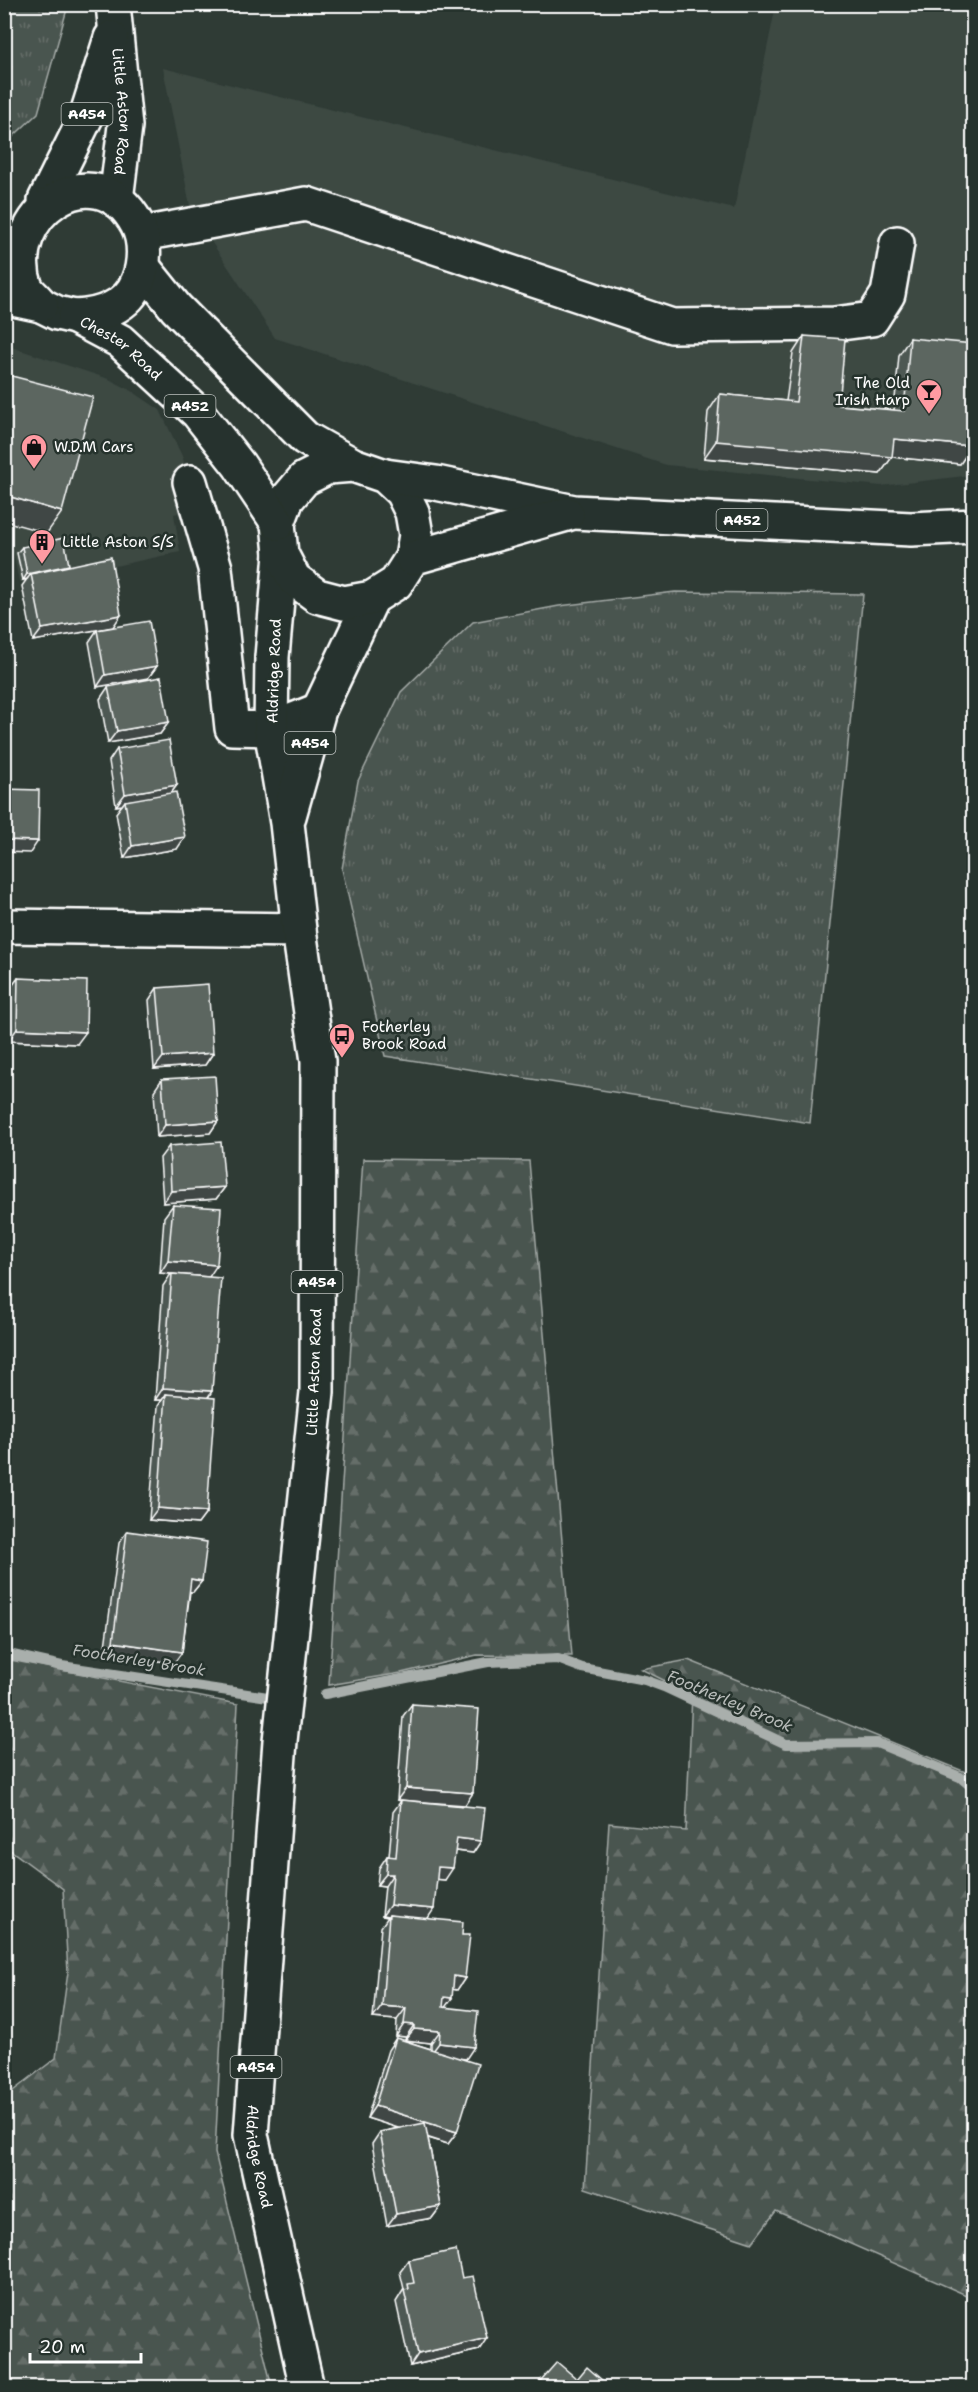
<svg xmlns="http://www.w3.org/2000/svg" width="978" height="2392" font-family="'Shantell Sans',sans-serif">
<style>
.built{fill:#3c4842}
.grass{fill:url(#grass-tufts);stroke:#a4aaa7;stroke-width:1.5}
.forest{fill:url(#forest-firs);stroke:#a4aaa7;stroke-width:1.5}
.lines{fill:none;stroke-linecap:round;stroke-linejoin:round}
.stream{stroke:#a9afac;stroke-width:10}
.minor-casing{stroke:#fff;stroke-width:38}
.major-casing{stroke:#fff;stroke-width:38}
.highway-casing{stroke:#fff;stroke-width:38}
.minor{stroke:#26332d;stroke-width:33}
.major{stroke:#26332d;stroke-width:33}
.highway{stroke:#26332d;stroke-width:33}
.wall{fill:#4e5853;stroke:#fff;stroke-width:1.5}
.shaded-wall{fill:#404744;stroke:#fff;stroke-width:1.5}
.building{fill:#5b6661;stroke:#fff;stroke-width:1.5}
.labels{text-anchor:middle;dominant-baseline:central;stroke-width:5;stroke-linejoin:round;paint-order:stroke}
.shield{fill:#26332d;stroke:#bec2c0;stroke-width:1.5}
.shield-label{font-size:14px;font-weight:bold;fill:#fff}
.street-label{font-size:15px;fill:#fff;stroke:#26332d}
.poi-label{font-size:15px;fill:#fff;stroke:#26332d;text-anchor:start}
.water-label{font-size:16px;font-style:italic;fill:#b8bcba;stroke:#26332d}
</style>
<defs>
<pattern id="grass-tufts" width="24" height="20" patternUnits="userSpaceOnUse" patternTransform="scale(1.5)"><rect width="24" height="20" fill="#4a544f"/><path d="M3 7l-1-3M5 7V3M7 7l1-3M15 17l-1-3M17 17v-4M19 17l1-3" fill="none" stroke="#656e69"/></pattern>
<pattern id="forest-firs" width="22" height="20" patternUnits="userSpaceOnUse" patternTransform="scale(1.5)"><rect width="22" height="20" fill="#4a544f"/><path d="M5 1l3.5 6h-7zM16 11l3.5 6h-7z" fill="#656e69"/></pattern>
</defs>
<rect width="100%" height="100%" fill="#2f3b35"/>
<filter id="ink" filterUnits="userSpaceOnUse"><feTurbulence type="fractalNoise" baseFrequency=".0167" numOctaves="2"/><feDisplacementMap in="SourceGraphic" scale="12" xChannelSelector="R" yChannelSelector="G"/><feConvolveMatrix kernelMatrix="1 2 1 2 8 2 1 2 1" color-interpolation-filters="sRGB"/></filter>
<g filter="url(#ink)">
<g class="built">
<path d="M776,5H973V475L881,486L666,465L275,338L191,211L163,68L734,209Z"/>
<path d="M5,345L109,379L132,391L160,410L183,458L193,510L174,514L180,552L32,584L19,581L12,547L5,548Z"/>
</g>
<g class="grass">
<path d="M5,4L66,5L67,9L38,113L5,144Z"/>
<path d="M675,592L863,594L810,1123L385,1056L342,869L358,781L401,692L473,622L559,606Z"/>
</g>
<g class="forest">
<path d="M363,1159L529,1161L572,1656L477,1655L401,1673L329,1685Z"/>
<path d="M5,1659L238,1704L215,2153L272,2387H5V2097L56,2058L68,1972L63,1889L5,1846Z"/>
<path d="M688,1660L973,1775V2298L776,2211L752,2243L585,2188L609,1823L686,1831L692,1694L641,1669Z"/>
</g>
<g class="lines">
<g class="stream">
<path d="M4,1653L62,1666L268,1697"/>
<path d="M325,1694L488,1662L558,1659L582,1668L645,1680L664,1687L786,1744L877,1743L960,1777L974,1789"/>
</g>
<g class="minor-casing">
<g id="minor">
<path d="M142,234L306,204L672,326L834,324L872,319L888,294L897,243"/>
<path d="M190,482L215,568L232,728L271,729L319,710"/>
<path d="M4,926L299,930"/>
</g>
</g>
<g class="major-casing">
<g id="major">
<path id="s1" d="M113,4L125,126L116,200"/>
<path d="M45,200L86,117L111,38"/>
<path id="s2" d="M281,554L272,657L271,729L287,823L299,930L318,1061L317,1392L280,1741L251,2135L307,2388"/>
<path d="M289,816L319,710L372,598"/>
</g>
</g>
<g class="highway-casing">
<g id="highway">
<path d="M143,267L176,308L305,438L353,465L385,476L402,492L412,512L416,535L412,558L396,583L372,598L344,603L317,596L294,579L281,554L278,523L287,499L304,479L328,467L353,465"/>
<path id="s3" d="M4,297L41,305L57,313L75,317L120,341L198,413L239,465L278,523"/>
<path d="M41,305C37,299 30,294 26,288C0,216 95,147 137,224C146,241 145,264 138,281C128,307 100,316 75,317"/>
<path d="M385,476L436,483L574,512L911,529L974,526"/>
<path d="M412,558L567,514"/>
</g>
</g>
<use href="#minor" class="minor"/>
<use href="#major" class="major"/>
<use href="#highway" class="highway"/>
</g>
<g class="wall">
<path d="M804,336L839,405L894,410L899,355L910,338L972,446L960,464L892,457L880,474L704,458L708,412L720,394L786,401L793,353Z"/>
<path d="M22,547L69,565L113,627L33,641L22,586L27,579L23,580L17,553Z"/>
<path d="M97,630L157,666L148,678L97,687L89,642Z"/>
<path d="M108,687L169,722L160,734L108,743L100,699Z"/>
<path d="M117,749L177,785L171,793L177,849L124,858L116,813L122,805L116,806L109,761Z"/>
<path d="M18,978L77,1044L8,1041L9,990Z"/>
<path d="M157,988L213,1053L205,1065L154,1069L149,1000Z"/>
<path d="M162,1079L218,1121L210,1133L157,1137L154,1091Z"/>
<path d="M169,1146L225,1187L216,1199L163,1203L160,1158Z"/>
<path d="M173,1205L209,1277L212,1391L208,1398L207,1512L198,1524L149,1520L158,1406L162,1400H155L163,1286L171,1274L160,1273L164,1217Z"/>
<path d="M127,1531L202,1581L193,1592H190L182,1652L174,1663L104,1654L119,1543Z"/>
<path d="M412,1704L465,1805L434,1803L481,1841L473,1853L455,1851L445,1880L437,1879L428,1918L462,1935L465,1978L457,1990L452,1989L445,2007L466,2059L460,2058L457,2132L448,2144L428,2138L441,2206L432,2218L387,2226L372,2144L380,2132L399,2128L367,2118L388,2050L396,2038L431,2049V2043L405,2040L406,2037L396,2036L397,2020L373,2018L381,1927L388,1917L382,1916L385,1886L377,1885L379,1868L387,1856H389L393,1812L401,1801L397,1800L403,1716Z"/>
<path d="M409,2260L479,2350L410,2366L396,2302L404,2289L400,2272Z"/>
</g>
<g class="shaded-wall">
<path d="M894,439L972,446L960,464L892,457L880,474L704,458L716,441Z"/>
<path d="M4,495L62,512L47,533L4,521Z"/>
<path d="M69,565L31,574L27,579L23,580L27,574Z"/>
<path d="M121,615L113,627L33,641L42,629Z"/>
<path d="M157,666L148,678L97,687L105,675Z"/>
<path d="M169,722L160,734L108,743L117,731Z"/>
<path d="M177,785L168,797L125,801L122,805L116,806L125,794Z"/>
<path d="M185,837L177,849L124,858L132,846Z"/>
<path d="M4,840L38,841L30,853L4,852Z"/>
<path d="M17,1029L86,1032L77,1044L8,1041Z"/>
<path d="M213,1053L205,1065L154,1069L163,1057Z"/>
<path d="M218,1121L210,1133L157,1137L165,1125Z"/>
<path d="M225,1187L216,1199L163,1203L171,1191Z"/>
<path d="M168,1261L217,1265L209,1277L160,1273Z"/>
<path d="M163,1388L212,1391L204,1403L166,1394L162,1400H155Z"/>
<path d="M158,1508L207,1512L198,1524L149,1520Z"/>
<path d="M191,1579L202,1581L193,1592L183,1591Z"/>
<path d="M113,1642L182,1652L174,1663L104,1654Z"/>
<path d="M406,1788L473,1793L465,1805L397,1800Z"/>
<path d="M457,1838L481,1841L473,1853L448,1850Z"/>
<path d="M438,1867L453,1868L445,1880L430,1879Z"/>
<path d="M386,1874H393L385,1886L377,1885Z"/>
<path d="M390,1905L434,1909L426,1921L389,1915L388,1917L382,1916Z"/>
<path d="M454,1976L465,1978L457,1990L445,1988Z"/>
<path d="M444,1997L452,1998L443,2010L436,2009Z"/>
<path d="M382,2006L406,2008L397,2020L373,2018Z"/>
<path d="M404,2024L414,2025L406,2037L396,2036Z"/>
<path d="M414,2029L440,2031L431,2043L405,2040Z"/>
<path d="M439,2043L474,2047L466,2059L430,2055Z"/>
<path d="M375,2106L457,2132L448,2144L367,2118Z"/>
<path d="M441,2206L432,2218L387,2226L396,2214Z"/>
<path d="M487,2338L479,2350L410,2366L418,2354Z"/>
</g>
<g class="building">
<path d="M804,336L845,339L839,405L904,411L910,338L974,344V433L972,446L894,439L892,457L716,441L720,394L796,402Z"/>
<path d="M4,374L93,397L62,512L4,495Z"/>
<path d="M64,538L69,565L27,574L22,547Z"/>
<path d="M111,557L121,615L42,629L31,574Z"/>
<path d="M149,621L157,666L105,675L97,630Z"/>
<path d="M161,677L169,722L117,731L108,687Z"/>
<path d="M169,740L177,785L125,794L117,749Z"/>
<path d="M4,789L39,790L38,841L4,840Z"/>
<path d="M176,792L185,837L132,846L125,801Z"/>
<path d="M18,978L87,981L86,1032L17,1029Z"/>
<path d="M208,984L213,1053L163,1057L157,988Z"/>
<path d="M215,1076L218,1121L165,1125L162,1079Z"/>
<path d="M221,1142L225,1187L171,1191L169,1146Z"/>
<path d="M173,1205L221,1208L217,1265L168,1261Z"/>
<path d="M172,1274L221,1278L212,1391L163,1388Z"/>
<path d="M166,1394L215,1398L207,1512L158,1508Z"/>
<path d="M127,1531L207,1542L202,1581L191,1579L182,1652L113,1642Z"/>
<path d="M412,1704L479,1709L473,1793L406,1788Z"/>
<path d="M401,1800L485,1808L481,1841L457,1838L453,1868L438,1867L434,1909L390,1905L393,1874H386L387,1856L396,1857Z"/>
<path d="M389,1915L463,1922L462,1935H470L465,1978L454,1976L452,1998L444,1997L443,2007L478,2011L474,2047L439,2043L440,2031L414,2029V2025L404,2024L406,2008L382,2006Z"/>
<path d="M396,2038L478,2064L457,2132L375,2106Z"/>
<path d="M425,2123L441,2206L396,2214L380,2132Z"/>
<path d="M456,2250L462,2278L473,2276L487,2338L418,2354L404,2290L409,2289L408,2284L414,2283L409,2260Z"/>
<path d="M557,2362L577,2379L587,2367L611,2388H534Z"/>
</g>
</g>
<defs>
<g id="bar-pin" transform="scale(1.35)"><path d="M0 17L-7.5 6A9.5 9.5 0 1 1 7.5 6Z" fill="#ff9aa2" stroke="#26332d"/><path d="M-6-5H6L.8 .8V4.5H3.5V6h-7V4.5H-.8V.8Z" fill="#111"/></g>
<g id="shop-pin" transform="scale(1.35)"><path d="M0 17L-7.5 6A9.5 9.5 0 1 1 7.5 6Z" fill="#ff9aa2" stroke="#26332d"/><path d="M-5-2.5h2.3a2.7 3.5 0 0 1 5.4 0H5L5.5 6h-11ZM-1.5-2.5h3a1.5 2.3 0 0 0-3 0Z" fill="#111"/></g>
<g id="building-pin" transform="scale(1.35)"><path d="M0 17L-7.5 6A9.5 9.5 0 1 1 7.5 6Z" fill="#ff9aa2" stroke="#26332d"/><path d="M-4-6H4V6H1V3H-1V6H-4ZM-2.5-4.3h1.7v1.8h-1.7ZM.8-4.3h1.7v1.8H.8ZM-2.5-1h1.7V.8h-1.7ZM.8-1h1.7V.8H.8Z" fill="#111"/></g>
<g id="bus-pin" transform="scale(1.35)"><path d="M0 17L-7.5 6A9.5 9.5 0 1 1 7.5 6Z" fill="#ff9aa2" stroke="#26332d"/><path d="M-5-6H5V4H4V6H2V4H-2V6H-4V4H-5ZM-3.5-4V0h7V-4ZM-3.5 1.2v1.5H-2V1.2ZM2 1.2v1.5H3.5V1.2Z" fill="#111"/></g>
</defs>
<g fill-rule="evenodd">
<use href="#bar-pin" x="929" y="392"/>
<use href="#shop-pin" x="34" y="447"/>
<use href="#building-pin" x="42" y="542"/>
<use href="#bus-pin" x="342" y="1036"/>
</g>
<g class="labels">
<g class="shield">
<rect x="61.5" y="103" width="51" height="22" rx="4.5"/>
<rect x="164.5" y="395" width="51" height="22" rx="4.5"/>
<rect x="716.5" y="509" width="51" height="22" rx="4.5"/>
<rect x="284.5" y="732" width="51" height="22" rx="4.5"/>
<rect x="291.5" y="1271" width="51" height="22" rx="4.5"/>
<rect x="230.5" y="2056" width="51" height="22" rx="4.5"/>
</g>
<g class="shield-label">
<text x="87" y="114">A454</text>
<text x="190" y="406">A452</text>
<text x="742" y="520">A452</text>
<text x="310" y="743">A454</text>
<text x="317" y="1282">A454</text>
<text x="256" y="2067">A454</text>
</g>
<g class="street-label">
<text stroke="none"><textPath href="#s1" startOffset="108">Little Aston Road</textPath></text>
<text stroke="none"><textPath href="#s3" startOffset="130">Chester Road</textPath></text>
<text transform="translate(274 671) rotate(-88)">Aldridge Road</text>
<text transform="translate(314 1372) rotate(-88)">Little Aston Road</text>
<text stroke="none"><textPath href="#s2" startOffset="1610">Aldridge Road</textPath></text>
</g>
<g class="poi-label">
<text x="910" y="383" text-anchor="end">The Old<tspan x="910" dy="17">Irish Harp</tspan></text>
<text x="54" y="447">W.D.M Cars</text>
<text x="62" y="542">Little Aston S/S</text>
<text x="362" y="1027">Fotherley<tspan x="362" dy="17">Brook Road</tspan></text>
</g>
<g class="water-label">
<text transform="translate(139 1660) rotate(9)">Footherley Brook</text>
<text transform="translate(730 1701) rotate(23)">Footherley Brook</text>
</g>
</g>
<rect width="978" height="2392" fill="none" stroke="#26332d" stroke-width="24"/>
<rect x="12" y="12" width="954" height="2368" fill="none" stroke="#fff" stroke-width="2" filter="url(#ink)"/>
<path d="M30 2353v9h111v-9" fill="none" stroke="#ffffff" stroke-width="3"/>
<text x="39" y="2353" font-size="18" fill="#ffffff" stroke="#26332d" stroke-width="4.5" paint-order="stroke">20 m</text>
</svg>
